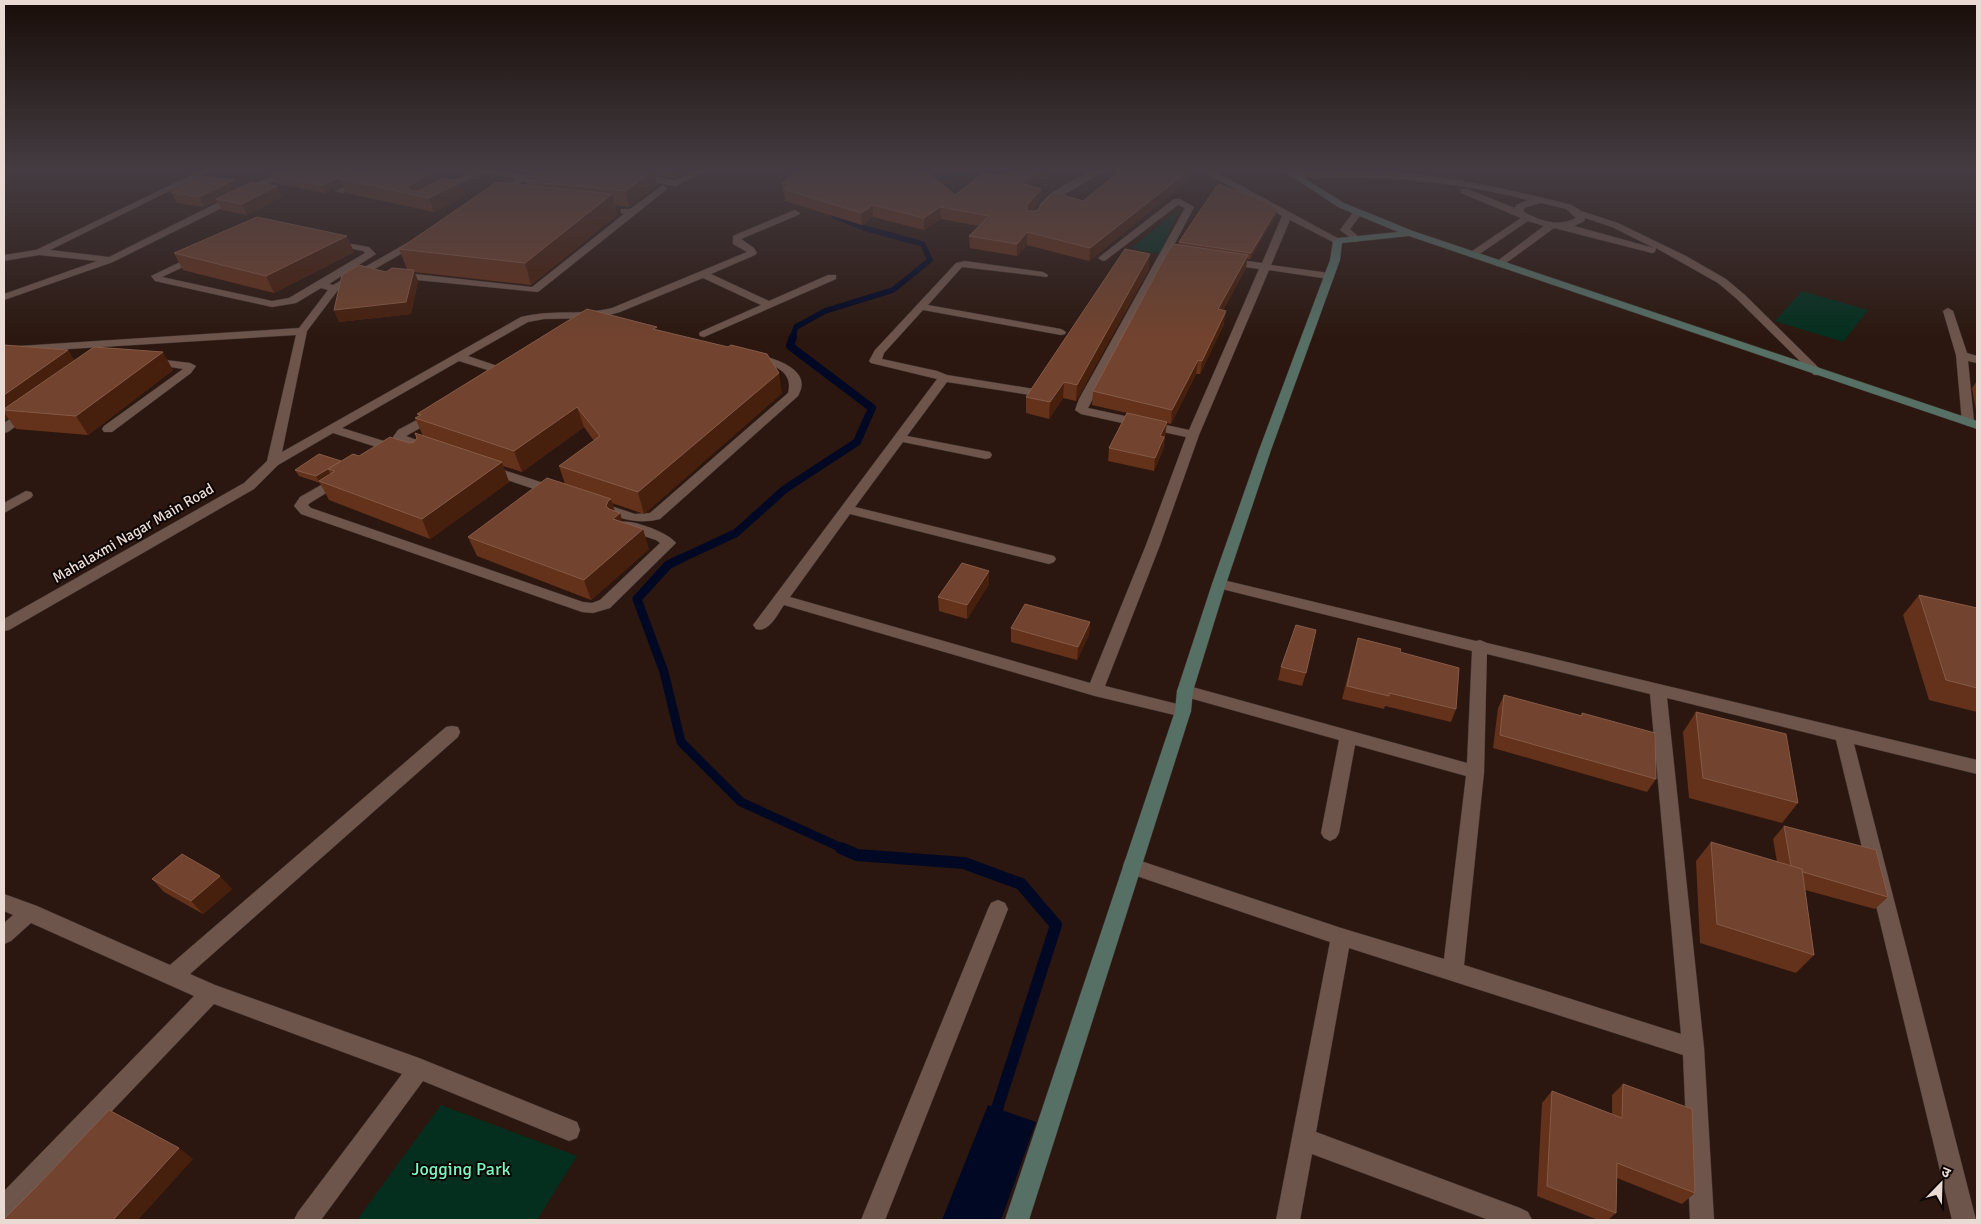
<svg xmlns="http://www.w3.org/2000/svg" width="1981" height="1224" font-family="Signika,'Noto Sans Devanagari',sans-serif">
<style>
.green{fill:#042f1f}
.water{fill:#000824}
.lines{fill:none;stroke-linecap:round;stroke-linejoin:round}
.stream-far3{stroke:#000824;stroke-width:5.5}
.stream-far2{stroke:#000824;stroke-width:8}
.stream-far1{stroke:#000824;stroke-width:9}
.stream{stroke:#000824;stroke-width:12}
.lane-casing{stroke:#41322f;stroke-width:1}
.street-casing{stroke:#41322f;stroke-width:1}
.secondary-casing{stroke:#41322f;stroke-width:1}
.lane{fill:#6d554c;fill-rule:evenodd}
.street{fill:#6d554c;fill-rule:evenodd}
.secondary{fill:#567066;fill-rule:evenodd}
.wall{fill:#64311a}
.shaded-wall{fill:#471f0d}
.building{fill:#72432e;stroke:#855b48}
.labels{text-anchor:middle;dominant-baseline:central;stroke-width:4;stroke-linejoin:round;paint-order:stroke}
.street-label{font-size:15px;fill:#e9dad4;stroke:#0d0503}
.near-park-label{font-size:18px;fill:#77f8c0;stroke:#0d0503}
</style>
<rect width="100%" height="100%" fill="#2b170f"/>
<g class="green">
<path d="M1179,209L1160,254L1131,248Z"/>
<path d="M1802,291L1868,310L1843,342L1775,321Z"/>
<path d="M441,1105L577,1156L537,1220H357Z"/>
</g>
<path class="water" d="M988,1105L1036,1122L1001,1220H942Z"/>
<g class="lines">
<g class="stream-far3">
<path d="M927,183L951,175L1021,168"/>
<path d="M792,339L796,327L825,311L893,290L930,260L923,244L864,228L834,216L840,210"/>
</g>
<path class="stream-far2" d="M678,560L736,533L785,489L857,442L872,408L790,346L793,337"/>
<path class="stream-far1" d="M680,559L668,565L637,599L664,672L681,742L741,802L844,849"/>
<path class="stream" d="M841,848L857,855L964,863L1021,884L1056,925L994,1118"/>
<g class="lane-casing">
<g id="lane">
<path d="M537,168H547L537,174H531V170Z"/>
<path d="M701,168H711L676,186L637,180L633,177L637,174L675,180Z"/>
<path d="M1366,171C1436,173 1504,188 1572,205L1581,211L1618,223L1686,256L1726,279L1745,295L1824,373L1822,375H1814L1737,299L1718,283L1656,248L1655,252L1652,253L1554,228L1502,266H1496V262L1544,226L1528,221L1475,257H1469V253L1521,218L1461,193V189H1467L1515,208L1516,205L1528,200C1446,179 1375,176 1292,177L1288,174L1292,171ZM1541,203L1566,209L1576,218C1559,227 1540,221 1524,212V208ZM1585,218L1612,227L1654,248L1574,226L1584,221Z"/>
</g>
</g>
<g class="street-casing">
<g id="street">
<path d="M206,168H216L50,250L109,257L287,168H297L258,190L113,262L4,300V294L97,261L39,255L4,261V255L36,250Z"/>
<path d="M383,168H393L342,193L335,191Z"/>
<path d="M466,168H482L523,175L527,173L512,168H526L538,172L498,197L494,194L495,192L517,179L481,173L444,192H438V188L472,171Z"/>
<path d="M1099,168H1109L1050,203L1043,209L1039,206C1050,190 1080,176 1099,168Z"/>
<path d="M1198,168H1208L1343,241L1338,244L1335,243L1290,220L1271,265L1329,273L1334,276L1329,279L1269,270L1199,435L1160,545L1105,686L1189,707L1191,711L1189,715L1183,717L1095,696L784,605C777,615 769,633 756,629L753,625L756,621L937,379L871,363L869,361L875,350L956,263L965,261L1043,272L1048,275L1047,277L962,267L928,305L1061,329L1066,332L1065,334L1061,335L923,310L884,353L882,359L937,371L947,375L1034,389L1036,391L1030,395L947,382L907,436L990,452L992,455L990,458L986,459L903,442L855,507L1054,556L1056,559L1054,562L1049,564L850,514L790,597L1090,683L1146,545L1186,437L1081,414L1075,410L1079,399L1185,208L1178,205L1106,260L1103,261L1098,258L1174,199H1180L1194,207L1088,408L1189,430L1259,269L1226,264L1221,261L1226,258L1262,263L1282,216Z"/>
<path d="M663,185L667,188L666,190L538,292L397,278L392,275L397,272L532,287L624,214L621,213V209H630Z"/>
<path d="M1358,209L1363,212L1350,229L1361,239L1356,242L1340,230L1355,210Z"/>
<path d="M795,210L800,213L798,215L741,239L754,248L757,253L755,255L711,274L769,301L828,275H836V279L704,337L700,336L699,334L700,332L761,305L703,278L620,312L598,318L544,319L528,322L468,356L512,371L514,373L512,375L502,376L500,374L459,361L342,428L403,447L405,450L403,453H395L333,433L278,465L254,489L9,630L4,631V619L244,483L267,461L296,335L4,353V347L299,328L328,290L321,288L296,303L272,307L155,281L151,276L199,253L204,256L202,258L162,277L272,301L289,298L365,253L363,251L329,244V240L369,247L376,254L329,284L333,285L414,239H420V243L338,290L307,331L282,452L521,317C552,309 581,316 612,308L747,252L733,244V236Z"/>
<path d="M1948,308L1953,311L1967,353L1977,356V363L1968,361L1974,422L1968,426L1962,422L1956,355L1943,311Z"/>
<path d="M752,353C772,358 814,368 798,396L660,519C637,525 619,518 597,510L595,507L602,503L635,514L650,513L788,393C795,368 766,363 748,358L746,356Z"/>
<path d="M149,358L190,363L196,366L191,373L112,432H104L102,429L104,426L183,369L145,363L143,361Z"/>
<path d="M27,408L31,409L33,412L31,415L8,432L4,433V423Z"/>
<path d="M434,411L440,415L438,418L406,436L433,446L435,449L433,452H425L395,440L393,437L398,430Z"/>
<path d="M488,465L562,489L564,492L557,496L552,495L483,472L482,469L483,466Z"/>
<path d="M339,475L346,479L344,482L310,503L308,505L311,508L583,602L592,603L600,600L660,543L656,540L620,528L618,525L620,522C632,519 669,533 676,543L610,608L593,613L582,612L301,514L294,506L300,497Z"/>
<path d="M26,491L31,492L33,495L31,498L4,513V503Z"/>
<path d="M1219,579L1476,641L1480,640L1487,643L1977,760V774L1854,744L1976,1220H1952L1836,740L1667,698L1704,1048L1714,1220H1690L1683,1055L1349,948L1316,1132L1520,1208L1528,1212L1532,1220H1489L1312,1154L1300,1220H1276L1330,942L1125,872L1123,866L1125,860L1132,858L1341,928L1444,959L1466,776L1355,745L1339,833L1336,838L1330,841L1324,838L1321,833L1339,740L1179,695L1177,691L1179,687L1185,685L1467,763L1472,651L1214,587L1212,584L1214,581ZM1487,654L1650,694L1681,1034L1464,965L1484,772Z"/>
<path d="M452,726L458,727L460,732L458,737L190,974L215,985L419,1058L577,1122L580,1130L577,1138L569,1141L423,1081L321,1220H294L298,1212L402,1074L214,1004L12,1216L4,1220V1191L194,996L31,923L11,941L4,944V923L13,915L4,911V894L37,906L170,965L446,727Z"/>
<path d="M998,900L1005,903L1008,909L885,1220H861L988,909L991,903Z"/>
</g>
</g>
<g class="secondary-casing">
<path id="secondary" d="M1279,168H1288L1344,203L1413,231L1977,421V429L1409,236L1342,243L1340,260L1271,450L1226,584L1193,691L1191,711L1029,1220H1005L1175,711L1177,691L1212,584L1259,450L1330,260L1333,241L1338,238L1398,232L1338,207Z"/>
</g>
<use href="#lane" class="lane"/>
<use href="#street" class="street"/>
<use href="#secondary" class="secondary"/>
</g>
<g class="wall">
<path d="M543,168H693L675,178L655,175L657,185L629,207L615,205L617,215L531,285L414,272L418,281L411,314L339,322L334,310L386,272L407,269L399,249L526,185L524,181Z"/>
<path d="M798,168H929L925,170L955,195L1002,176L1057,168L1032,186L1041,189L1040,201L1031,211H1036L1083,201L1191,178L1089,261L1027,245L1017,256L970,248L969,236L979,226L941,219L924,230L873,217L862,225L785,201L782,183Z"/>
<path d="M432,172L435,182H461L465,196L434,212L346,193L343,185L325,193L275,183L271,175Z"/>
<path d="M234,180L238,189L277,186L282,197L247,215L222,210L217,201L204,207L177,203L171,192Z"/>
<path d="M1277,209L1276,215L1250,259H1247L1246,268L1223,310L1224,324L1200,374H1196L1171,424L1167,423L1163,450L1154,471L1108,461L1109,448L1127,413L1092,405L1093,391L1178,245L1179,242Z"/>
<path d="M354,252L274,293L183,270L174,253Z"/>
<path d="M1149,269L1076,401L1063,398L1049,419L1026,413V397Z"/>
<path d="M658,330L782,393L644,514L612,503L615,511L623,522L649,549L591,600L477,556L468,537L565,484L559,466L594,441L584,427L522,472L503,466L509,482L430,539L329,500L320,483L299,476L295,470L341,461L414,442L423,436L415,418L419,416L417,414Z"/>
<path d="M4,345L68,350L74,360L173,370L88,435L16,429L8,418L4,421Z"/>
<path d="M1977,381V411L1976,410L1972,388Z"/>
<path d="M989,571V584L967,619L939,611L938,597Z"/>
<path d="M1919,595L1977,608V712L1929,700L1903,615Z"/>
<path d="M1090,622L1089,635L1077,660L1011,642V628Z"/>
<path d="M1358,638L1400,652L1456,709L1451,722L1385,706L1384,709L1342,699L1354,652Z"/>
<path d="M1281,667L1306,673L1302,686L1278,680Z"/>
<path d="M1504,695L1581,716L1582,713L1656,779L1647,792L1493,748L1498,708Z"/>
<path d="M1696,712L1798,803L1782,823L1689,798L1683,732Z"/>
<path d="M1784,826L1888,897L1875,909L1805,890L1814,955L1796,973L1700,943L1696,861L1711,842L1777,862L1773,839Z"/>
<path d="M152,879L232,889L203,914L164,892Z"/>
<path d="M1623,1084L1695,1193L1682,1204L1617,1178L1616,1213L1608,1220H1598L1537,1196L1542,1103L1552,1091L1612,1114V1095Z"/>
</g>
<g class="shaded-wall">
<path d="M360,168H365L340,179L343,185L325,193L322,185Z"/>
<path d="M673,168H693L675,178Z"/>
<path d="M1042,168H1057L1020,195V183Z"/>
<path d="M1192,168L1191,178L1089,261L1090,248Z"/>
<path d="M654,169L657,185L629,207L626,191Z"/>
<path d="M432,172L437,186L412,194L409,188L410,185Z"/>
<path d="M234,180L239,190L216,199L217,201L204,207L199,197Z"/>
<path d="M461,182L465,196L434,212L429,198Z"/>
<path d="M277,186L282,197L247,215L242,204Z"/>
<path d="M1041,189L1040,201L1027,217V205Z"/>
<path d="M612,194L617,215L531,285L525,263Z"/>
<path d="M873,205V217L862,225L861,213Z"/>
<path d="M940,207L941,219L924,230V218Z"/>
<path d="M1277,209L1276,215L1250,259L1251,253Z"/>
<path d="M1027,232V245L1017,256V244Z"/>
<path d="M347,236L354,252L274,293L266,276Z"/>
<path d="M1150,254L1149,269L1076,401L1077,385Z"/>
<path d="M1248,255L1246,268L1216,322L1218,309Z"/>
<path d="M414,270L418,281L411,314L339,322L334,310Z"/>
<path d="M1226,311L1224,324L1200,374L1202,361Z"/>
<path d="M68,350L79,367L4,410V395Z"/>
<path d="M163,352L173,370L88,435L76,416Z"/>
<path d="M1198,360L1196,374L1171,424L1172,410Z"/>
<path d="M779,373L782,393L644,514L638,492Z"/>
<path d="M1064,382L1063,398L1049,419L1050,402Z"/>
<path d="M577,407L584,427L522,472L514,451Z"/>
<path d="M4,412L8,418L4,421Z"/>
<path d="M1167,422L1165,434L1158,449L1160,436Z"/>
<path d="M1164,437L1163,450L1154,471L1155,458Z"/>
<path d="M502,462L509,482L430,539L422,519Z"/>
<path d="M328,469L331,476L319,481L320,483L316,476Z"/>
<path d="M611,499L616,516L620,513L626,532L614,520L606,506L608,501Z"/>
<path d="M643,529L649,549L591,600L584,580Z"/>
<path d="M989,571V584L967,619V605Z"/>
<path d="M1090,622L1089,635L1077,660L1078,647Z"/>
<path d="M220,876L232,889L203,914L191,901Z"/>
<path d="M179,1148L193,1159L138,1220H113Z"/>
</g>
<g class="building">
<path d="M285,168H360L322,185L271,175Z"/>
<path d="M365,168H405L432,172L410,185L409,188L412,191H419L443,178L461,182L429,198L340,179Z"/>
<path d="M543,168H643L654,169L626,191L524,181Z"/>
<path d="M798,168H922L955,195L984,173L1002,176L1012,168H1042L1020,183L1041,189L1027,205V211H1036L1053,192L1083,201L1124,168H1192L1090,248L1027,232L1017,244L969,236L989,216L940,207L924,218L873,205L861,213L783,189L790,184L782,183Z"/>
<path d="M202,176L234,180L199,197L171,192Z"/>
<path d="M252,182L277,186L242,204L216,199Z"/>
<path d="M497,182L612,194L525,263L399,249Z"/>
<path d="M1218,184L1264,201L1277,209L1251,253L1179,242Z"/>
<path d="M257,217L347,236L266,276L174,253Z"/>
<path d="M1173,244L1248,255L1218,309L1226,311L1202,361L1198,360L1172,410L1093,391L1166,255Z"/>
<path d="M1125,249L1150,254L1077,385L1064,382L1050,402L1026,397Z"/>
<path d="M359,265L386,272L392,268L414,270L406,302L334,310L342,275Z"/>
<path d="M587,309L657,327L653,329L728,347L731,345L767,354L779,373L638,492L559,466L600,436L577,407L514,451L415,418L421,415L417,414Z"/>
<path d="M4,345L68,350L4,395Z"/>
<path d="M94,347L163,352L76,416L4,410V409Z"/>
<path d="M1127,413L1167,422L1160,436L1164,437L1155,458L1109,448Z"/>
<path d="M415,433L502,462L422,519L319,481L335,471L328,469L353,454L359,456L390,437L409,443L414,442L417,438Z"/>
<path d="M319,454L341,461L316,476L295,470Z"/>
<path d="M547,478L611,499L608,501L606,506L609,509L620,513L613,519L643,529L584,580L468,537Z"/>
<path d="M962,563L989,571L967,605L938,597Z"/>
<path d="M1919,595L1977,608V688L1946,680Z"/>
<path d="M1025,604L1090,622L1078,647L1011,628Z"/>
<path d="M1296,625L1316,630L1306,673L1281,667Z"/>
<path d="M1358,638L1401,649L1400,652L1459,668L1456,709L1389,693V696L1347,686Z"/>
<path d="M1504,695L1582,716V713L1655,733L1656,779L1500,735Z"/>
<path d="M1696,712L1786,734L1798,803L1703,778Z"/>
<path d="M1784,826L1876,850L1888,897L1803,872L1802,869L1791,866Z"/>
<path d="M1711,842L1802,869L1814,955L1717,924Z"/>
<path d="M182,854L220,876L191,901L152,879Z"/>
<path d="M1623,1084L1692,1109L1695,1193L1617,1163L1616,1213L1547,1186L1552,1091L1622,1118Z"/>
<path d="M109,1110L179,1148L113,1220H4V1219L38,1185Z"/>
</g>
<linearGradient id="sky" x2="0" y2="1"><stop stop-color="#180d08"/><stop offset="0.5" stop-color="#443c42"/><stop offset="1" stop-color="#443c42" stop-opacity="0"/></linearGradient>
<rect width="1981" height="339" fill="url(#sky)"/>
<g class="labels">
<g class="street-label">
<text transform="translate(133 533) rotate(-30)">Mahalaxmi Nagar Main Road</text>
</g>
<g class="near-park-label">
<text x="461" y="1169">Jogging Park</text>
</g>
</g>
<rect width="1981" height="1224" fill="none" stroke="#e9dad4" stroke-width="10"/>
<g transform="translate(1941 1184) rotate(23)" stroke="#0d0503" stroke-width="4" paint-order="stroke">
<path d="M0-4L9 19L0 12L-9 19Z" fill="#e9dad4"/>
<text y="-8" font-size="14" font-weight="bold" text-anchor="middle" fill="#e9dad4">उ</text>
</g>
</svg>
